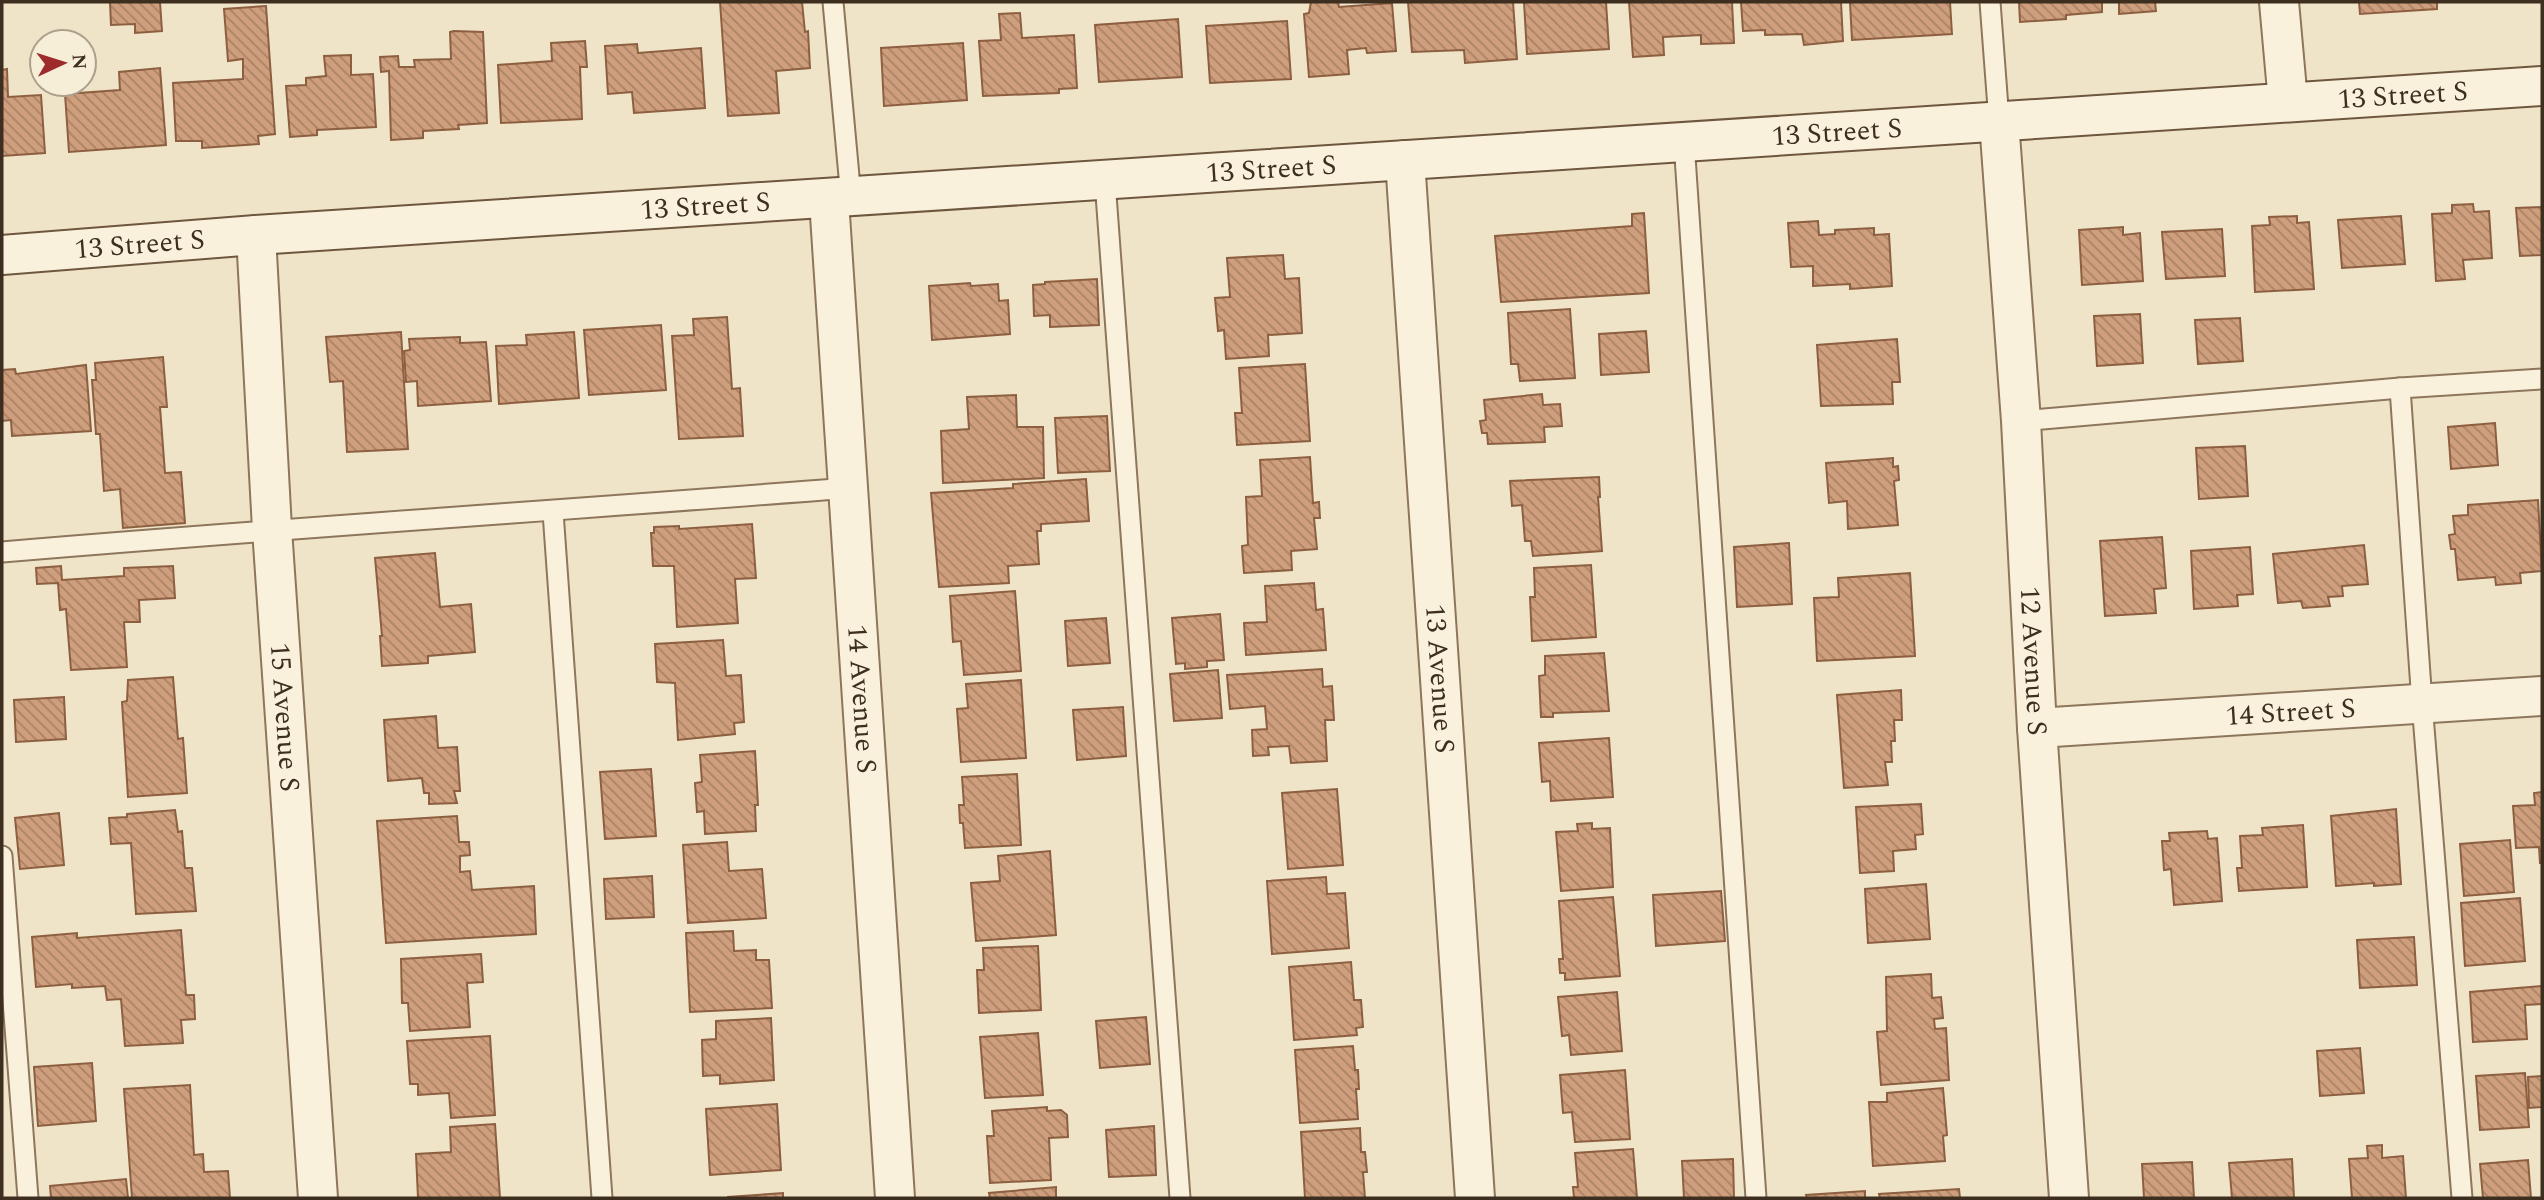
<svg xmlns="http://www.w3.org/2000/svg" width="2544" height="1200" font-family="Spectral,serif">
<style>
.building{fill:url(#building-back-hatch);stroke:#8d5f41;stroke-width:2}
.lines{fill:none;stroke-linecap:round;stroke-linejoin:round}
.lane-casing{stroke:#8d765c;stroke-width:23}
.street-casing{stroke:#8d765c;stroke-width:42}
.secondary-casing{stroke:#6f573f;stroke-width:42}
.lane{stroke:#faf1dc;stroke-width:19}
.street{stroke:#faf1dc;stroke-width:38}
.secondary{stroke:#faf1dc;stroke-width:38}
.labels{text-anchor:middle;dominant-baseline:central;stroke-width:5;stroke-linejoin:round;paint-order:stroke}
.street-label{font-size:28px;fill:#3d2e20;stroke:#f7eed8}
</style>
<defs>
<pattern id="building-back-hatch" width="6" height="6" patternUnits="userSpaceOnUse" patternTransform="scale(1.75)"><rect width="6" height="6" fill="#cf9f7d"/><path d="M-1 5l2 2M0 0l6 6M5-1l2 2" fill="none" stroke="#a98266"/></pattern>
</defs>
<rect width="100%" height="100%" fill="#f0e4c8"/>
<g class="building">
<path d="M110,2H160L162,31L135,33V24L111,25Z"/>
<path d="M720,2H802L805,32L808,31L810,68L776,71L779,113L728,116Z"/>
<path d="M1311,2H1338L1339,7L1392,3L1396,51L1367,53L1366,48L1347,50L1349,74L1309,77L1304,14L1309,13Z"/>
<path d="M1408,2H1513L1517,59L1465,63L1464,50L1412,52Z"/>
<path d="M1524,2H1606L1609,49L1527,54Z"/>
<path d="M1629,2H1732L1734,43L1701,44V35L1663,37L1664,55L1633,57Z"/>
<path d="M1741,2H1841L1843,41L1804,45L1802,34L1765,35V30L1743,31Z"/>
<path d="M1850,2H1950L1952,34L1852,40Z"/>
<path d="M2019,2H2102V12L2066,15V19L2020,22Z"/>
<path d="M2119,2H2155L2156,11L2119,14Z"/>
<path d="M2359,2H2437V9L2360,14Z"/>
<path d="M266,6L275,134L258,136L259,144L202,148V141H176L173,83L243,79V59L228,61L224,9Z"/>
<path d="M1020,13L1022,38L1074,35L1077,88L1059,89V93L983,96L979,41L1001,40L999,14Z"/>
<path d="M1178,19L1182,77L1099,82L1095,25Z"/>
<path d="M1287,21L1291,79L1210,83L1206,26Z"/>
<path d="M454,31L483,32L487,123L458,125L459,129L423,131V138L391,140L389,71L381,72L380,57L398,56L399,67H415L414,60L451,59L450,32Z"/>
<path d="M585,41L587,67H580L582,119L501,123L498,65L552,61L551,43Z"/>
<path d="M963,43L967,100L884,106L881,48Z"/>
<path d="M637,44L638,53L701,48L705,108L634,113L632,92L608,94L605,46Z"/>
<path d="M351,55V75L373,74L376,127L317,130V135L290,137L286,86L306,85V78L326,76L324,56Z"/>
<path d="M160,68L166,145L69,152L65,94L120,90L119,72Z"/>
<path d="M7,69L8,97L41,95L45,153L2,156V70Z"/>
<path d="M2473,204L2474,212L2489,211L2492,258L2463,260L2465,279L2436,281L2432,214L2452,213V205Z"/>
<path d="M2542,207V255L2520,256L2516,208Z"/>
<path d="M1644,213L1649,293L1501,302L1495,236L1632,226V214Z"/>
<path d="M2297,216V223L2309,222L2314,289L2255,292L2252,226L2270,225L2269,217Z"/>
<path d="M2401,216L2405,264L2342,268L2338,220Z"/>
<path d="M1818,221L1819,235L1835,234V230L1874,228V235L1889,234L1892,286L1850,289V284L1813,286V266L1791,267L1788,223Z"/>
<path d="M2123,227V235L2140,233L2143,281L2082,285L2079,230Z"/>
<path d="M2222,229L2225,276L2166,279L2162,232Z"/>
<path d="M1283,255L1285,279L1299,278L1302,333L1268,335L1269,356L1226,359L1224,330L1218,331L1215,298L1230,297L1227,258Z"/>
<path d="M1097,279L1099,325L1050,327V315L1034,316L1033,285L1045,284V282Z"/>
<path d="M970,283L971,286L998,284L999,301L1008,300L1010,334L932,340L929,286Z"/>
<path d="M1570,309L1575,378L1520,381L1518,364H1511L1508,313Z"/>
<path d="M2140,314L2143,363L2097,366L2094,316Z"/>
<path d="M727,317L732,389L740,388L743,436L679,439L672,336L694,335L693,319Z"/>
<path d="M2240,318L2243,361L2198,364L2195,320Z"/>
<path d="M661,325L666,390L589,395L584,330Z"/>
<path d="M1646,331L1649,372L1601,375L1599,334Z"/>
<path d="M401,332L408,449L347,452L343,381L330,382L326,337Z"/>
<path d="M574,332L579,398L499,404L496,346L527,345L526,335Z"/>
<path d="M460,337V343L486,342L491,401L418,406L417,381L406,382L404,351L410,350L409,339Z"/>
<path d="M1897,339L1900,382H1892L1893,404L1821,406L1817,345Z"/>
<path d="M163,357L167,407H160L165,473L181,472L185,523L123,528L120,489L104,491L100,434H96L92,380H96L95,363Z"/>
<path d="M1305,364L1310,441L1237,445L1235,413H1242L1239,368Z"/>
<path d="M86,365L91,431L12,436L11,420L2,421V370L15,369L16,374Z"/>
<path d="M1542,394L1543,405L1560,404L1562,426L1544,427L1545,442L1488,444L1487,433H1482L1480,421L1486,420L1484,400Z"/>
<path d="M1016,395L1017,427H1043L1044,478L943,483L941,431L969,429L967,397Z"/>
<path d="M1107,416L1110,471L1058,473L1055,418Z"/>
<path d="M2495,423L2498,465L2451,469L2448,427Z"/>
<path d="M2245,446L2248,496L2199,499L2196,448Z"/>
<path d="M1310,457L1313,503L1319,502L1320,518H1314L1317,549L1291,551L1292,570L1244,573L1242,546L1248,545L1246,497L1262,496L1260,460Z"/>
<path d="M1893,458V467L1898,466L1899,480L1894,481L1898,525L1848,529L1847,501L1829,503L1826,463Z"/>
<path d="M1599,477L1600,497H1598L1602,551L1533,556L1531,541H1525L1522,505L1512,506L1510,481Z"/>
<path d="M1086,479L1089,521L1041,524V531H1037L1039,564L1008,566L1009,583L939,587L931,493L1013,488V484Z"/>
<path d="M2538,500L2542,571L2520,573L2521,583L2496,585L2495,577L2458,580L2455,549H2451L2449,535L2455,534L2453,516L2468,515V505Z"/>
<path d="M752,524L756,578L735,579L738,623L677,627L674,566H653L651,533H654V527L679,526V529Z"/>
<path d="M2162,537L2166,588L2154,589L2156,613L2105,616L2100,541Z"/>
<path d="M1789,543L1792,604L1737,607L1734,547Z"/>
<path d="M2364,545L2368,584L2342,586L2343,596L2328,597L2330,606L2303,608L2301,601L2278,603L2273,554Z"/>
<path d="M2250,547L2253,594L2237,595L2238,606L2194,609L2191,551Z"/>
<path d="M435,553L440,607L471,604L475,652L428,656V663L382,666L380,636H382L375,558Z"/>
<path d="M1591,565L1596,637L1532,641L1530,597H1535L1534,568Z"/>
<path d="M61,566L62,580L124,576V568L173,566L175,598L139,600L140,622H124L127,667L71,670L66,609L60,610L58,583L37,584L36,568Z"/>
<path d="M1910,573L1915,656L1817,661L1814,598L1839,597L1838,578Z"/>
<path d="M1314,583L1316,610L1323,609L1326,650L1246,655L1244,623L1267,622L1265,586Z"/>
<path d="M1015,591L1021,671L964,675L961,641L953,642L950,596Z"/>
<path d="M1220,614L1224,660L1207,661V667L1185,669V663L1176,664L1172,618Z"/>
<path d="M1106,618L1110,663L1068,666L1065,621Z"/>
<path d="M723,640L726,676L741,675L744,722L734,723L735,734L678,740L675,683L657,682L655,644Z"/>
<path d="M1604,653L1609,711L1553,713V717H1541L1539,676L1545,675V656Z"/>
<path d="M1322,669L1323,687L1332,686L1334,720H1325L1327,761L1291,763L1289,746L1268,747L1269,755L1253,756L1252,730L1267,729L1265,706L1230,709L1227,675Z"/>
<path d="M1218,670L1222,718L1174,721L1170,674Z"/>
<path d="M173,677L178,739L183,738L187,793L128,797L122,702L127,701L128,680Z"/>
<path d="M1021,680L1026,758L961,762L957,709L968,708L966,684Z"/>
<path d="M1901,690L1902,720H1894L1895,741H1891L1892,762H1885L1888,785L1844,788L1837,695Z"/>
<path d="M64,697L66,739L16,742L14,700Z"/>
<path d="M1123,707L1126,756L1077,760L1073,710Z"/>
<path d="M436,716L438,748L457,747L460,791H454L457,803L429,804V793H424L422,778L388,781L384,720Z"/>
<path d="M1609,738L1613,797L1551,801L1550,781L1542,782L1539,743Z"/>
<path d="M755,751L758,805H755L756,831L705,834L704,811L697,812L695,783L702,782L700,755Z"/>
<path d="M651,769L656,836L605,839L600,772Z"/>
<path d="M1017,774L1021,845L965,848L963,823H960L959,805H964L962,777Z"/>
<path d="M1337,789L1343,865L1288,869L1282,793Z"/>
<path d="M2542,792V863H2540L2539,847L2516,848L2513,806L2535,805L2534,793Z"/>
<path d="M1921,804L1923,834L1915,835L1916,849L1893,851L1894,871L1860,873L1856,807Z"/>
<path d="M2396,809L2401,884L2374,886V883L2336,886L2331,816Z"/>
<path d="M175,810L178,832L182,831L185,868H192L196,911L136,914L131,843L111,844L109,818L127,817V814Z"/>
<path d="M59,813L64,865L20,869L15,818Z"/>
<path d="M457,816L459,842H469L470,855L460,856V872L470,871L472,890L534,886L536,934L386,943L377,821Z"/>
<path d="M1592,823V829L1610,828L1613,887L1561,891L1556,832L1578,831L1577,824Z"/>
<path d="M2303,825L2307,887L2239,891L2237,868H2242L2240,836L2263,835L2262,828Z"/>
<path d="M2207,831L2208,839L2217,838L2222,901L2174,905L2171,869L2164,870L2162,841H2170L2169,833Z"/>
<path d="M2510,840L2514,892L2464,896L2460,844Z"/>
<path d="M727,842L729,871L762,869L766,918L688,923L683,845Z"/>
<path d="M1050,851L1056,935L976,941L971,883L1000,881L998,856Z"/>
<path d="M652,876L654,917L606,919L604,879Z"/>
<path d="M1326,877L1327,894L1345,893L1349,948L1272,954L1267,881Z"/>
<path d="M1926,884L1930,939L1868,943L1865,889Z"/>
<path d="M1721,891L1725,941L1656,946L1653,895Z"/>
<path d="M1613,897L1620,976L1565,980V973H1560L1559,959H1563L1559,901Z"/>
<path d="M2520,898L2525,961L2465,966L2461,903Z"/>
<path d="M181,930L186,995H194L195,1019L181,1020L183,1043L125,1046L121,999L107,1000L105,986L72,988V984L36,987L32,937L77,933V938Z"/>
<path d="M733,931L734,951L756,950V960H769L772,1008L690,1012L686,933Z"/>
<path d="M2414,937L2417,985L2360,988L2357,940Z"/>
<path d="M1038,946L1041,1010L979,1013L977,970H984L983,948Z"/>
<path d="M481,954L483,982L467,983L470,1027L410,1031L408,1003H402L401,959Z"/>
<path d="M1351,962L1354,1000H1361L1363,1027L1356,1028L1357,1035L1294,1040L1289,967Z"/>
<path d="M1931,974L1932,998L1941,997L1943,1018L1934,1019L1935,1029L1946,1028L1949,1080L1881,1085L1877,1032L1887,1031L1886,977Z"/>
<path d="M2542,986V1004L2525,1005L2527,1039L2473,1042L2470,992Z"/>
<path d="M1617,992L1622,1051L1571,1055L1569,1035L1562,1036L1558,997Z"/>
<path d="M1146,1017L1150,1064L1100,1068L1096,1021Z"/>
<path d="M771,1018L774,1080L720,1084V1075L703,1076L702,1040L716,1039V1021Z"/>
<path d="M1038,1033L1043,1095L985,1098L980,1037Z"/>
<path d="M490,1036L495,1115L451,1118L449,1093L418,1095V1084H410L407,1041Z"/>
<path d="M1353,1046L1355,1070H1358L1359,1089H1356L1358,1119L1300,1123L1295,1050Z"/>
<path d="M2360,1048L2364,1093L2320,1096L2317,1051Z"/>
<path d="M92,1063L96,1121L38,1126L34,1067Z"/>
<path d="M1625,1070L1630,1139L1575,1142L1572,1112L1563,1113L1560,1075Z"/>
<path d="M2525,1073L2529,1127L2480,1130L2476,1076Z"/>
<path d="M2542,1076V1107L2529,1108L2528,1077Z"/>
<path d="M190,1085L194,1155L203,1154L204,1172L228,1171L230,1198H132L124,1089Z"/>
<path d="M1943,1088L1947,1135L1943,1136L1945,1161L1873,1166L1869,1102H1887V1093Z"/>
<path d="M777,1104L781,1170L710,1175L706,1109Z"/>
<path d="M1047,1107V1111L1061,1110L1067,1115L1068,1137L1049,1138L1051,1180L990,1183L987,1136H994L992,1111Z"/>
<path d="M495,1124L500,1198H418L416,1154L451,1152L450,1127Z"/>
<path d="M1154,1126L1156,1175L1109,1177L1106,1130Z"/>
<path d="M1360,1128L1361,1152H1365L1367,1172H1363L1365,1198H1305L1301,1132Z"/>
<path d="M2382,1145V1158L2403,1156L2406,1198H2352L2349,1159L2368,1158L2367,1146Z"/>
<path d="M1633,1149L1637,1198H1574L1573,1187H1578L1575,1153Z"/>
<path d="M1733,1159L1734,1198H1684L1682,1161Z"/>
<path d="M2292,1159L2294,1198H2232L2229,1163Z"/>
<path d="M2528,1160L2531,1198H2483L2480,1164Z"/>
<path d="M2192,1162L2194,1198H2144L2142,1164Z"/>
<path d="M126,1179L128,1198H51L50,1186Z"/>
<path d="M1056,1187V1198H990L989,1193Z"/>
<path d="M1959,1189L1960,1198H1880L1879,1194Z"/>
<path d="M1865,1191V1198H1807L1806,1195Z"/>
<path d="M783,1193V1198H728V1197Z"/>
</g>
<g class="lines">
<g class="lane-casing">
<g id="lane">
<path d="M833,2L851,198"/>
<path d="M1990,2L1999,121"/>
<path d="M1684,142L1756,1198"/>
<path d="M1105,181L1180,1198"/>
<path d="M2400,388L2422,703L2462,1198"/>
<path d="M2021,421L2400,388L2542,379"/>
<path d="M553,512L602,1198"/>
<path d="M2,552C284,528 567,510 849,488"/>
<path d="M2,856L28,1198"/>
</g>
</g>
<g class="street-casing">
<g id="street">
<path d="M2279,2L2288,102"/>
<path id="s1" d="M1999,121L2021,421L2037,728L2069,1198"/>
<path id="s2" d="M1405,160L1475,1198"/>
<path id="s3" d="M829,200L895,1198"/>
<path id="s4" d="M256,235L272,529L318,1198"/>
<path id="s5" d="M2037,728L2542,696"/>
</g>
</g>
<g class="secondary-casing">
<g id="secondary">
<path id="s6" d="M2,255L256,235L2542,86"/>
</g>
</g>
<use href="#lane" class="lane"/>
<use href="#street" class="street"/>
<use href="#secondary" class="secondary"/>
</g>
<g class="labels">
<g class="street-label">
<text stroke="none"><textPath href="#s6" startOffset="2406">13 Street S</textPath></text>
<text stroke="none"><textPath href="#s6" startOffset="1839">13 Street S</textPath></text>
<text stroke="none"><textPath href="#s6" startOffset="1272">13 Street S</textPath></text>
<text stroke="none"><textPath href="#s6" startOffset="705">13 Street S</textPath></text>
<text stroke="none"><textPath href="#s6" startOffset="138">13 Street S</textPath></text>
<text stroke="none"><textPath href="#s1" startOffset="541">12 Avenue S</textPath></text>
<text stroke="none"><textPath href="#s2" startOffset="520">13 Avenue S</textPath></text>
<text stroke="none"><textPath href="#s3" startOffset="500">14 Avenue S</textPath></text>
<text stroke="none"><textPath href="#s5" startOffset="254">14 Street S</textPath></text>
<text stroke="none"><textPath href="#s4" startOffset="483">15 Avenue S</textPath></text>
</g>
</g>
<rect width="2544" height="1200" fill="none" stroke="#3d2e20" stroke-width="7"/>
<g transform="translate(63 63) rotate(86)"><circle r="33" fill="#f7eed8" stroke="#ada18e" stroke-width="2"/>
<path d="M0-5L12 26L0 18L-12 26Z" fill="#9e2a2b"/>
<text y="-10" font-size="19" font-weight="bold" text-anchor="middle" fill="#3d2e20">N</text>
</g>
</svg>
